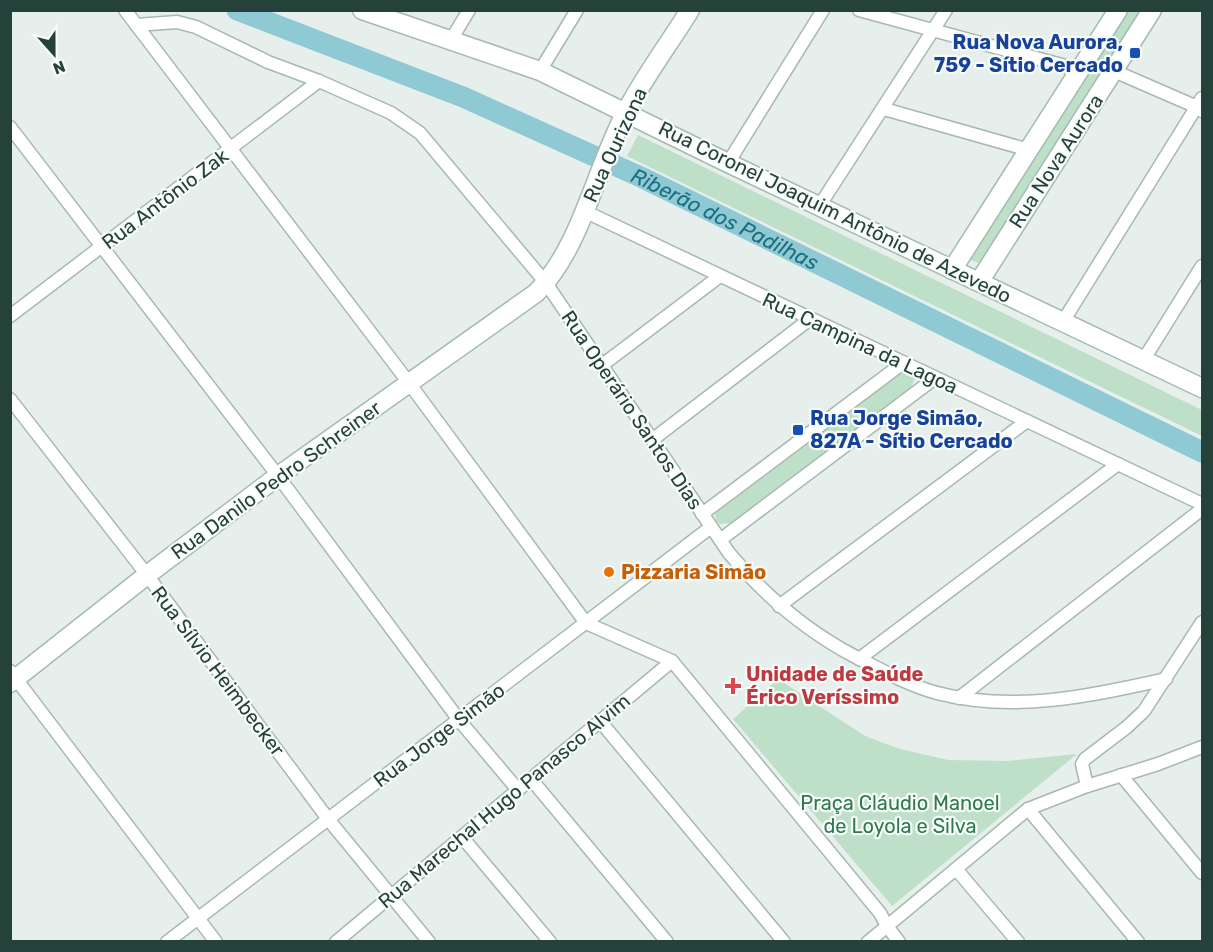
<svg xmlns="http://www.w3.org/2000/svg" width="1213" height="952" font-family="Rubik,sans-serif">
<style>
.green{fill:#bfe0c8}
.lines{fill:none;stroke-linecap:round;stroke-linejoin:round}
.river{stroke:#8ec9d4;stroke-width:21}
.street-casing{stroke:#a8b8b2;stroke-width:15}
.secondary-casing{stroke:#a4bbb3;stroke-width:21}
.street{stroke:#fff;stroke-width:12}
.secondary{stroke:#fff;stroke-width:18}
.transit-dot{fill:#1a4fb4;stroke:#f7fbf9;stroke-width:2}
.food-dot{fill:#e8710a;stroke:#f7fbf9;stroke-width:2}
.health-dot{fill:#e0444e;stroke:#f7fbf9;stroke-width:2}
.labels{text-anchor:middle;dominant-baseline:central;stroke-width:4.5;stroke-linejoin:round;paint-order:stroke}
.transit-label{font-size:20px;font-weight:bold;fill:#164399;stroke:#f7fbf9;text-anchor:end}
.street-label{font-size:20px;fill:#24423a;stroke:#f7fbf9}
.food-label{font-size:20px;font-weight:bold;fill:#c56008;stroke:#f7fbf9;text-anchor:start}
.health-label{font-size:20px;font-weight:bold;fill:#be3a42;stroke:#f7fbf9;text-anchor:start}
.park-label{font-size:20px;fill:#2d7a4b;stroke:#f7fbf9}
.water-label{font-size:21px;font-style:italic;fill:#1c6f80;stroke:#f7fbf9}
</style>
<rect width="100%" height="100%" fill="#e6efeb"/>
<g class="green">
<path d="M1125,11H1144L982,264L967,259Z"/>
<path d="M638,135L1202,410V436L627,156Z"/>
<path d="M905,372L913,375L915,379L910,389L732,523L720,524L716,520L715,514L718,510L892,378Z"/>
<path d="M778,679L865,736L900,749L948,760L1007,761L1077,754L892,906L733,719Z"/>
</g>
<g class="lines">
<path class="river" id="s1" d="M237,10L463,97L643,178L1202,452"/>
<g class="street-casing">
<g id="street">
<path d="M125,10L409,383L586,623L672,661L880,913L887,926L899,942"/>
<path d="M859,10L1080,70"/>
<path d="M136,25L177,22L196,27L268,62L319,81L391,113L420,133L546,283L729,553C765,596 805,630 854,656C881,670 908,685 937,693C1014,713 1091,696 1166,679"/>
<path d="M451,40L469,10"/>
<path d="M540,71L577,10"/>
<path d="M1114,71L1197,107L1202,111"/>
<path d="M884,109L1029,150"/>
<path d="M10,127L278,476L459,720L518,790"/>
<path d="M728,163L823,10"/>
<path d="M820,205L946,10"/>
<path d="M584,211L1202,504"/>
<path d="M10,316L319,81"/>
<path d="M1064,320L1202,98"/>
<path d="M1144,359L1202,266"/>
<path d="M601,366L720,276"/>
<path d="M10,399L147,575L328,819L429,942"/>
<path d="M652,440L810,319"/>
<path d="M702,514L903,363"/>
<path d="M720,540L935,378"/>
<path d="M779,606L1027,421"/>
<path d="M859,659L1118,464"/>
<path d="M10,671L216,942"/>
<path d="M959,698L1202,509"/>
<path d="M600,721L784,942"/>
<path d="M1121,775L1202,873"/>
<path d="M531,779L667,942"/>
<path d="M1087,786L1082,764L1085,759L1127,727L1144,711L1202,622"/>
<path d="M1028,809L1138,942"/>
<path d="M462,837L550,942"/>
<path d="M956,869L1018,942"/>
<path d="M167,942L711,527"/>
<path d="M336,942L672,661"/>
<path d="M868,942L1028,809L1087,786L1158,764L1202,747"/>
</g>
</g>
<g class="secondary-casing">
<g id="secondary">
<path d="M362,10L540,71L728,163L1202,388"/>
<path d="M952,270L1118,10"/>
<path d="M979,282L1152,10"/>
<path d="M10,683L147,575L278,476L536,293C581,248 596,168 626,112C644,77 669,44 690,10"/>
</g>
</g>
<use href="#street" class="street"/>
<use href="#secondary" class="secondary"/>
</g>
<g class="transit-dot">
<rect x="1129" y="47" width="12" height="12" rx="3"/>
<rect x="792" y="424" width="12" height="12" rx="3"/>
</g>
<circle class="food-dot" cx="609" cy="572" r="6"/>
<path class="health-dot" d="M730 677h6v6h6v6h-6v6h-6v-6h-6v-6h6z"/>
<g class="labels">
<g class="transit-label">
<text x="1123" y="42">Rua Nova Aurora,<tspan x="1123" dy="23">759 - Sítio Cercado</tspan></text>
<text x="810" y="418" text-anchor="start">Rua Jorge Simão,<tspan x="810" dy="23">827A - Sítio Cercado</tspan></text>
</g>
<g class="street-label">
<text transform="translate(615 145) rotate(-65)">Rua Ourizona</text>
<text transform="translate(1056 161) rotate(-57)">Rua Nova Aurora</text>
<text transform="translate(165 199) rotate(-37)">Rua Antônio Zak</text>
<text transform="translate(835 212) rotate(26)">Rua Coronel Joaquim Antônio de Azevedo</text>
<text transform="translate(860 343) rotate(25)">Rua Campina da Lagoa</text>
<text transform="translate(632 410) rotate(56)">Rua Operário Santos Dias</text>
<text transform="translate(276 480) rotate(-36)">Rua Danilo Pedro Schreiner</text>
<text transform="translate(218 671) rotate(53)">Rua Sílvio Heimbecker</text>
<text transform="translate(439 735) rotate(-37)">Rua Jorge Simão</text>
<text transform="translate(504 801) rotate(-40)">Rua Marechal Hugo Panasco Alvim</text>
</g>
<g class="food-label">
<text x="621" y="572">Pizzaria Simão</text>
</g>
<g class="health-label">
<text x="746" y="674">Unidade de Saúde<tspan x="746" dy="23">Érico Veríssimo</tspan></text>
</g>
<g class="park-label">
<text x="900" y="803">Praça Cláudio Manoel<tspan x="900" dy="23">de Loyola e Silva</tspan></text>
</g>
<g class="water-label">
<text stroke="none"><textPath href="#s1" startOffset="531">Riberão dos Padilhas</textPath></text>
</g>
</g>
<rect width="1213" height="952" fill="none" stroke="#24423a" stroke-width="24"/>
<g transform="translate(54 54) rotate(159)" stroke="#f7fbf9" stroke-width="4.5" paint-order="stroke">
<path d="M0-4.5L10 22L0 15L-10 22Z" fill="#24423a"/>
<text y="-9" font-size="16" font-weight="bold" text-anchor="middle" fill="#24423a">N</text>
</g>
</svg>
